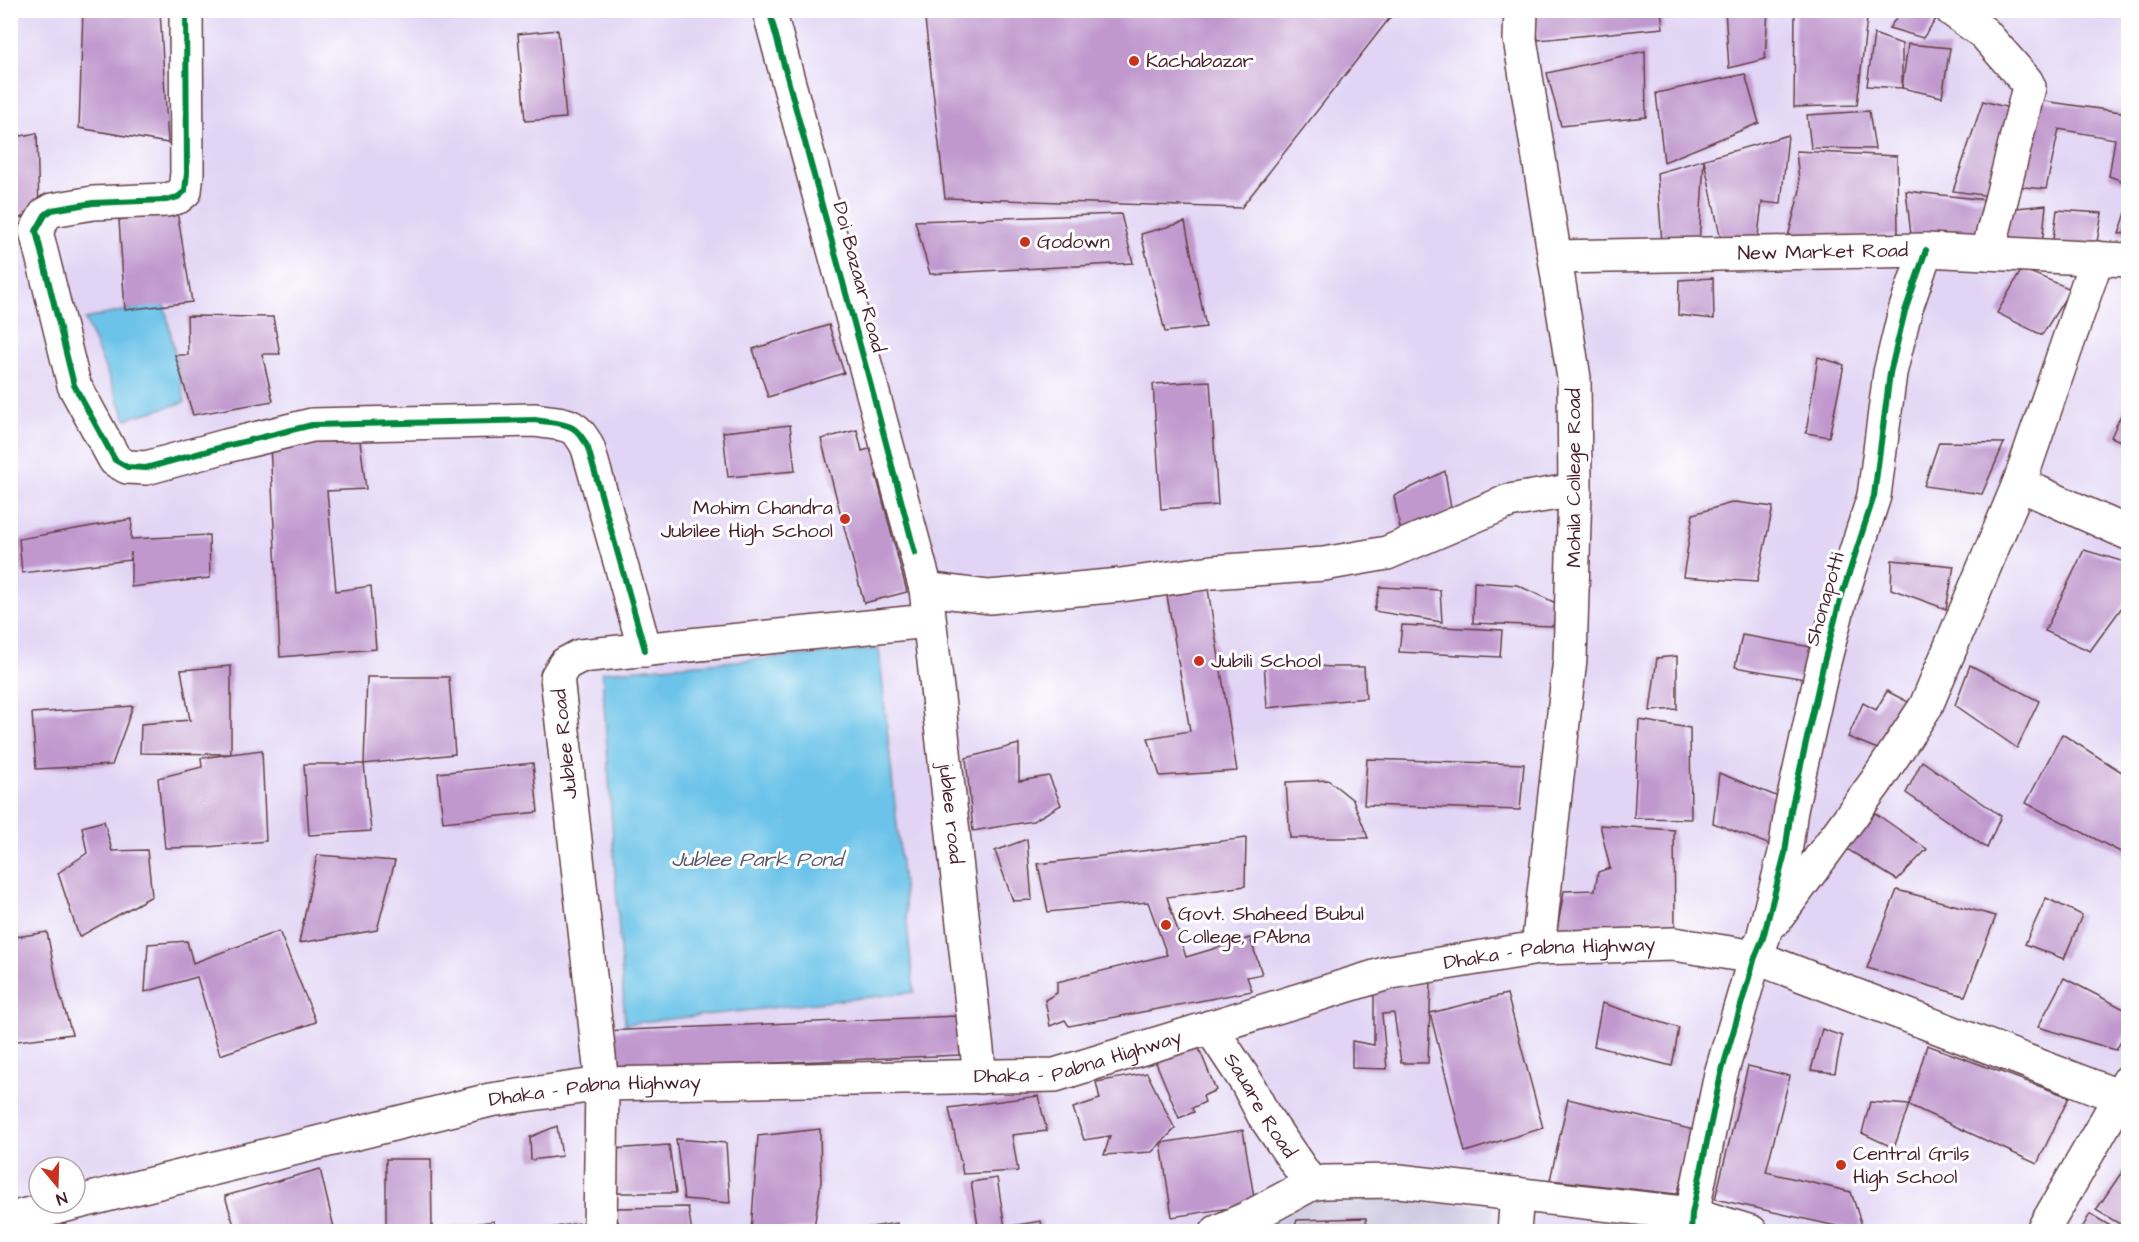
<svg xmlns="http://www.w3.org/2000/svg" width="2139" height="1242" font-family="'Architects Daughter',sans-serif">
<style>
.built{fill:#e1d4f4;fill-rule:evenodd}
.industrial{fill:#c5c0db}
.water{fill:#6cc3e9;stroke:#5b718a;stroke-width:1.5}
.building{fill:#c098cd}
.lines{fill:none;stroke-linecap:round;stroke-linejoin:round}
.minor-casing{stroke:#633e45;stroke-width:36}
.secondary-casing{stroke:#633e45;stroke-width:36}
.primary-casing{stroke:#633e45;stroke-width:36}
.minor{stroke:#fff;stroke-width:33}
.secondary{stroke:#fff;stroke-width:33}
.primary{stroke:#fff;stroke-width:33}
.cycleway-casing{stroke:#fff;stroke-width:10}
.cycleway{stroke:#00873e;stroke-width:6}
.poi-dot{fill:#c8321e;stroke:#fff;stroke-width:2}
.labels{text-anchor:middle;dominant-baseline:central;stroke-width:6;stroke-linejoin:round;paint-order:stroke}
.poi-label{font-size:20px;fill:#4a1f2b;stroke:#fff;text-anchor:start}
.street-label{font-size:20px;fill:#4a1f2b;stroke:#fff}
.water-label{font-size:21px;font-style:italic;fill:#56586e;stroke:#fff}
</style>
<rect width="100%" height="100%" fill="#fff"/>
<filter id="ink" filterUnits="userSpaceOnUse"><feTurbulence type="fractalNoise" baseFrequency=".0167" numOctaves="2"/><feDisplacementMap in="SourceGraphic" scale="12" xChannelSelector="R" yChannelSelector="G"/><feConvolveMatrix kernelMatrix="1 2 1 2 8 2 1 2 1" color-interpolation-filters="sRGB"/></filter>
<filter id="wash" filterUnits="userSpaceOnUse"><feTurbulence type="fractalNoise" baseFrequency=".008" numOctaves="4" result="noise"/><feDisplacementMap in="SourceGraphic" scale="24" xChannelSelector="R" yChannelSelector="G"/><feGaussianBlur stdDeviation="1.35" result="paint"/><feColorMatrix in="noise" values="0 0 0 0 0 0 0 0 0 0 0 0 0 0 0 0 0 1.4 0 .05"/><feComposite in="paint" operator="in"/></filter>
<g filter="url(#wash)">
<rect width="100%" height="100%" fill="#f2eed9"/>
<path class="built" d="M10,11H2128V1231H11ZM39,1167H75V1203H39Z"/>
<path class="industrial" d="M1314,1194L1493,1206L1492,1231L1241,1232Z"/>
<g class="water">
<path d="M164,302L185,402L126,419L85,319Z"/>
<path d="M879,649L914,992L625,1024L602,672Z"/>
</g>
<g id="blocks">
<g class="building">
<path d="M83,10L160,11L168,143L79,128Z"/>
<path d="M924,10H1396L1241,208L945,198Z"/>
<path d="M1535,10H1661L1663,28L1538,40Z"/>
<path d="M1725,10H1768L1765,59L1729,68Z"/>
<path d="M1795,10H1868L1857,105L1794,107Z"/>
<path d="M1902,10H1937L1941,12L1923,38L1889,28Z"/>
<path d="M558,30L566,118L525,121L518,34Z"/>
<path d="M1874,34L1902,44V88L1867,86Z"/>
<path d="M1908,44L1950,48L1942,97L1902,88Z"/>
<path d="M1645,51L1646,117L1561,126L1547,73Z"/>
<path d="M1745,74L1759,123L1664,162L1656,93Z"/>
<path d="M2036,100L2128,113L2127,183L2109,176L2115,139L2059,129L2046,189L2012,186Z"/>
<path d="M1983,101L2013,109L1990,196L1953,191Z"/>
<path d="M1869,111L1875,149L1811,148L1807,115Z"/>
<path d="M37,133L39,212L10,221V138Z"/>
<path d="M1788,135L1781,204L1762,202L1757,244L1722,245L1704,160L1699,245L1662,244L1657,173Z"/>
<path d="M1796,151L1897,156L1898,235L1787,241L1800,190Z"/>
<path d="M1906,191L1995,201L1987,242L1912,244Z"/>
<path d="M2046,205L2042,245L1998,247L2007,209Z"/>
<path d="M2128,207V233L2119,234Z"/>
<path d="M2057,210L2102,213L2096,248L2052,247Z"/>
<path d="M177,211L192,302L125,310L119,220Z"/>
<path d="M1121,214L1133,263L930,274L915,221Z"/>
<path d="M1185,222L1206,327L1165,332L1141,234Z"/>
<path d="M2022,269L2071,289L2042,335L1997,313Z"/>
<path d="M1713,278L1714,319L1678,315L1679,280Z"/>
<path d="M187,316L273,317L280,354H262L273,401L193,415L175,355H188Z"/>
<path d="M829,325L844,373L768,397L753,349Z"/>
<path d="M1818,357L1844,365L1829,437L1806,433Z"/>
<path d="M1210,381L1218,505L1161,509L1153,384Z"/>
<path d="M2128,400V444L2111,437Z"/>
<path d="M790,425L795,471L728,477L723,432Z"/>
<path d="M857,430L862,451L879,446L886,473L876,475L907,592L864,603L821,439Z"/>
<path d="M360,441L366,489L327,491L336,591L371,586L376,649L280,657L270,443Z"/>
<path d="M1939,442L2004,443L1982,494L1924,486Z"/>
<path d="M1445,471L1451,509L1403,544L1394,496Z"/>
<path d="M1735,502L1773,507L1757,582L1683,577L1693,514Z"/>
<path d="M132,519L131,539L209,535L210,578L131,587V552L130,560L22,573L19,539Z"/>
<path d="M2084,550L2128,563V599L2090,651L2045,631Z"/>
<path d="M1892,560L1954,566L1946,609L1891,589Z"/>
<path d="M1474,582L1517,585L1558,604L1553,626L1473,623Z"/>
<path d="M1380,587L1440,590L1442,622L1374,611Z"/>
<path d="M1208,589L1237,771L1160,776L1148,738L1190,731L1167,596Z"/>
<path d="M1402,625L1502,630L1500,657L1399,652Z"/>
<path d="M1742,635L1811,647L1805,679L1735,667Z"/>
<path d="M1677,656V709L1650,711L1657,658Z"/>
<path d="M1264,661L1331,667H1364L1366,698L1267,708Z"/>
<path d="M1970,665L2039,701L2017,748L1955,705Z"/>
<path d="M231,666V754L262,750L266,841L208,847L165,848L158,778L202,767L201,758L231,754L140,753L141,724L190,720L181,670Z"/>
<path d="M367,677H449L455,754L364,764Z"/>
<path d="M1887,691L1910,703L1880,750L1848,737L1863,703L1876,710Z"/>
<path d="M133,706L112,765L36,769L32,713Z"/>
<path d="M1639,720L1690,728L1691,819L1634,818Z"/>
<path d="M2062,734L2128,776V856L2026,803Z"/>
<path d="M1019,744V781L1049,776L1061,805L1033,821L973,831L966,758Z"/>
<path d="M1367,759L1524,764L1520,810L1364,805Z"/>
<path d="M1922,761L2001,816L1987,848L1906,793Z"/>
<path d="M533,763L538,812L443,822L438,773Z"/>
<path d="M304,764H364L371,831L309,835Z"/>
<path d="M1719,773L1781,798L1773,846L1713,823Z"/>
<path d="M1328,780L1353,800L1368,838H1290L1286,782Z"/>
<path d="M1875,813L1927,849L1897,880L1847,849Z"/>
<path d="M104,821L112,851L147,850L152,896L79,937L58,873L87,853L82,827Z"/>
<path d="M1600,825L1674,830L1675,928L1556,936L1564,891L1595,890L1598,872L1610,868Z"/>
<path d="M1246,838L1245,886L1167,897L1186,957L1250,938L1262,974L1247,977L1252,991L1069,1026L1065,1020L1050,1026L1045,1000L1057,993V982L1167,955L1148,902L1048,912L1038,864Z"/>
<path d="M1027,839L1032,900L1013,901L995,851Z"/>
<path d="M317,855L395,861L377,930L299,943Z"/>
<path d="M1897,890L1996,916L1965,996L1867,968Z"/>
<path d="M2046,898L2082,915L2064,959L2025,944Z"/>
<path d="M279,931L316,1022L220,1055L197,977L145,992L148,944L187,941L193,963Z"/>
<path d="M47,932L58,988L72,1034L10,1042V938Z"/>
<path d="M2064,978L2128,1011V1029L2116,1050L2038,1027Z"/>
<path d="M1431,982L1428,1063H1401L1394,1013L1382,1014L1387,1069L1352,1068V1041L1374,1045V989Z"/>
<path d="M1507,994L1543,1128L1465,1152L1430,1013Z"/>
<path d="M1602,1003L1679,1028L1672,1066L1594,1046Z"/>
<path d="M958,1016L960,1055L604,1070L602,1031Z"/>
<path d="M1822,1029L1842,1036L1835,1073L1811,1070Z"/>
<path d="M1194,1036L1216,1090L1203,1096L1205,1102L1192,1108L1194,1112L1179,1118L1152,1053Z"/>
<path d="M1927,1045L2069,1097L2037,1164L1909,1105Z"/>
<path d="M1748,1066L1790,1076L1766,1172L1851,1192L1864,1232L1715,1199Z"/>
<path d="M1147,1073L1175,1129L1161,1143L1243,1130L1255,1204L1172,1217L1161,1143L1152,1152L1104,1155L1110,1136L1084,1140L1073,1108L1100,1099L1096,1082Z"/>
<path d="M1038,1096L1047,1131L1012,1135L1018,1171L963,1174L949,1108Z"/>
<path d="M1568,1099L1698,1131L1677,1194L1550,1180Z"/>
<path d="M1870,1102L1909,1105L1894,1148L1862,1133Z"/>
<path d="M557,1126L562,1156L531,1160L530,1137Z"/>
<path d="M820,1129L821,1182L814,1228L751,1232L758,1136Z"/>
<path d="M676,1139L726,1143L730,1203L684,1199Z"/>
<path d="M669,1145L676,1193H610L613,1149Z"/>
<path d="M386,1159H431L432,1232H386Z"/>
<path d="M2128,1163V1229L2096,1210Z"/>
<path d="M320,1169L335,1232H236L225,1196Z"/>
<path d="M997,1178L1005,1227L1041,1221L1043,1232H979L971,1182Z"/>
<path d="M688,1207L692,1232H621L614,1208Z"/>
<path d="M2090,1214L2121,1232H2080Z"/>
<path d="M1366,1218L1367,1232H1293L1297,1220Z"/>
<path d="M494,1221L495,1232H447L446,1228Z"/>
<path d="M579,1223L580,1232H538V1230Z"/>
<path d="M897,1223L899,1232H853V1230Z"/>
</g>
</g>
</g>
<g filter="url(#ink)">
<use href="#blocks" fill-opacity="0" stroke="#633e45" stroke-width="1.5"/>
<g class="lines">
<g class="minor-casing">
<g id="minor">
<path d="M186,10L187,173L185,191L178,197L166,200L93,203L52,210L45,215L36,231L74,385L115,460L127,467L146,468L226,446L312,425L535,420C563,425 575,420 588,448L645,650"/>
<path id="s1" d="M769,10L926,589L980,1077"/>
<path d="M1521,10L1520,39L1574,378L1575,490L1570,659L1538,948"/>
<path d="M1952,10L1984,33L2026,81L2029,87L1988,253"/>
<path id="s2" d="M1555,257L1926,250L2128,260"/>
<path d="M2019,484L2128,533"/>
<path d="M926,589L989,597L1121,585L1212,572L1324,564L1387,553L1509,501L1575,490"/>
<path d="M1775,920L1876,782L1926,706L2019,484L2097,258"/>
<path id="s3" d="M1210,1027L1247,1083L1263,1114L1311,1184"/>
<path d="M600,1232L602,1084L557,677L565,664L580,656L928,621"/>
<path d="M1217,1232L1248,1218L1311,1184L1324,1182L1399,1181L1692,1214L1751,1232"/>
<path d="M1514,1232L1517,1194"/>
<path d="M1691,1232L1692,1214L1721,1074L1755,957L1763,938L1785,853L1791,810L1823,666L1839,604L1874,496L1890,373L1905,311L1926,250"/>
</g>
</g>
<g class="secondary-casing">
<path id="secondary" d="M2042,1232L2120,1097"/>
</g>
<g class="primary-casing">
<g id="primary">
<path id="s4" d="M10,1219L490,1100L602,1084L1055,1075L1391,972L1538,948L1674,944L1755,957L2120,1097L2128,1082"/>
</g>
</g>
<use href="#minor" class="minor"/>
<use href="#secondary" class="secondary"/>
<use href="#primary" class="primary"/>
<g class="cycleway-casing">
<g id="cycleway">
<path d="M186,10L187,173L185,191L178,197L166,200L93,203L52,210L45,215L36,231L74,385L115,460L127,467L146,468L226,446L312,425L535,420C563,425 575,420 588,448L645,650"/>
<path d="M769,10L867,371L915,553"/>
<path d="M1691,1232L1692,1214L1721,1074L1755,957L1763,938L1785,853L1791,810L1823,666L1839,604L1874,496L1890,373L1905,311L1926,250"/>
</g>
</g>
<use href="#cycleway" class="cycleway"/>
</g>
</g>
<g class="poi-dot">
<circle cx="1134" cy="61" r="6"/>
<circle cx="1025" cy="242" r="6"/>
<circle cx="845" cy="519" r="6"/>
<circle cx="1199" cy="661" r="6"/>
<circle cx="1166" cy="925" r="6"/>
<circle cx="1841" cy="1165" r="6"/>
</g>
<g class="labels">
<g class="poi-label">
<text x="1146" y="61">Kachabazar</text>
<text x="1037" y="242">Godown</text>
<text x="833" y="508" text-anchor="end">Mohim Chandra<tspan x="833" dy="23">Jubilee High School</tspan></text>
<text x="1211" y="661">Jubili School</text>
<text x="1178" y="914">Govt. Shaheed Bubul<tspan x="1178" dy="23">College, PAbna</tspan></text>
<text x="1853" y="1154">Central Grils<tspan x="1853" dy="23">High School</tspan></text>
</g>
<g class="street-label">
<text stroke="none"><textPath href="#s2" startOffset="268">New Market Road</textPath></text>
<text transform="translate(859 277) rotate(75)">Doi Bazaar Road</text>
<text transform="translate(1574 478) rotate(-90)">Mohila College Road</text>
<text transform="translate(1825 599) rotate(-74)">Shonapotti</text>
<text transform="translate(565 744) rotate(-96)">Jublee Road</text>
<text stroke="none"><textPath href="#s1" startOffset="826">jublee road</textPath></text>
<text stroke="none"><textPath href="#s4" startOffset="1572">Dhaka - Pabna Highway</textPath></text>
<text stroke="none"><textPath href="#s4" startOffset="1086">Dhaka - Pabna Highway</textPath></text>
<text stroke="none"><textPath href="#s4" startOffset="600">Dhaka - Pabna Highway</textPath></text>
<text stroke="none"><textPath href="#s3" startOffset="93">Sauare Road</textPath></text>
</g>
<g class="water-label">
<text x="757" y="859">Jublee Park Pond</text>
</g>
</g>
<rect width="2139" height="1242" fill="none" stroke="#fff" stroke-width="36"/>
<g transform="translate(57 1185) rotate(161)"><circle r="28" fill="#ffffff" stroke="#b7a5aa" stroke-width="1.5"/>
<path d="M0-4.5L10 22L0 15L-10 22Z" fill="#c8321e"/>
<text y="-9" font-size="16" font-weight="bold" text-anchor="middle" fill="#4a1f2b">N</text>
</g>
</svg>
